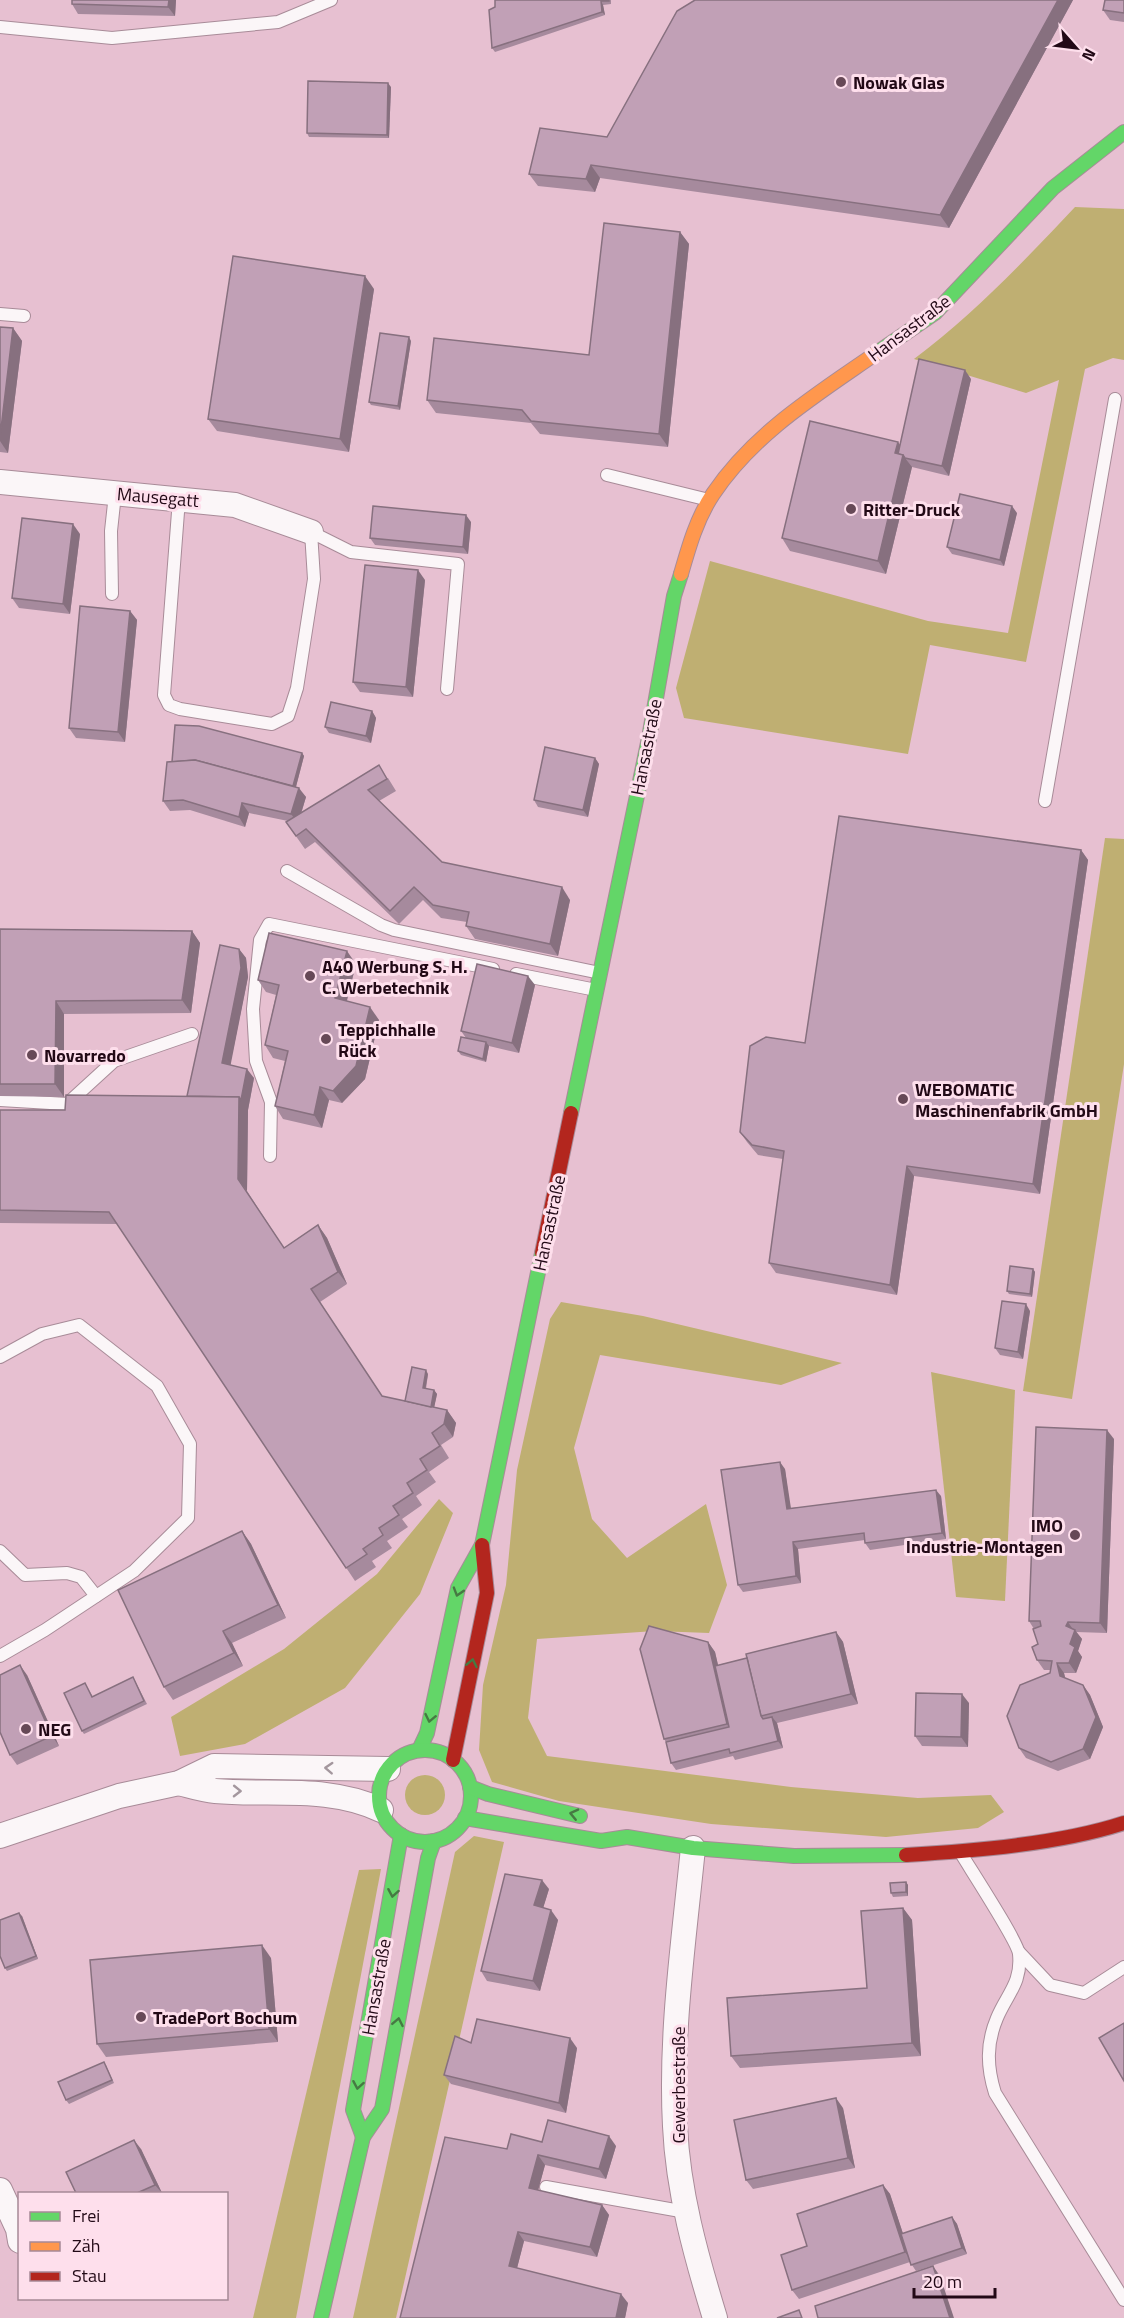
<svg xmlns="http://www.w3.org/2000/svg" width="1124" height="2318" font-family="'Titillium Web',sans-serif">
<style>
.green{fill:#bfaf72}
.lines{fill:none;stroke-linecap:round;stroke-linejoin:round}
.lane-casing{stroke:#a88b98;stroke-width:14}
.street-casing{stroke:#a88b98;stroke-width:26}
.fast-casing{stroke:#a88b98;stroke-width:16}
.slow-casing{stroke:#a88b98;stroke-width:16}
.jam-casing{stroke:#a88b98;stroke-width:16}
.lane{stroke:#fbf6f8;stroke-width:12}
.street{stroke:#fbf6f8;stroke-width:24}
.fast{stroke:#63d668;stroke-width:14}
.slow{stroke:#ff974d;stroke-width:14}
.jam{stroke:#b3261e;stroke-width:14}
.wall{fill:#a68a9d}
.shaded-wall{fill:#87707f}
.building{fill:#c1a0b6;stroke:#87707f;stroke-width:1.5}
.oneway{stroke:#467a43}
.oneway2{stroke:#a4979e}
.poi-dot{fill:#674957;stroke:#fedfec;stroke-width:2}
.labels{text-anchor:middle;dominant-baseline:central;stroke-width:6;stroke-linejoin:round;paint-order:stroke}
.poi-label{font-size:18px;font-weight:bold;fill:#220916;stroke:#fedfec;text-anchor:start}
.street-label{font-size:18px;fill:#220916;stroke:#fedfec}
</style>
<rect width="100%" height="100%" fill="#e7c0d1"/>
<g class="green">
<path d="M1075,207L1124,209V360L1113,358L1085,369L1026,662L930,645L908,754L684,718L676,688L710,561L928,621L1008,633L1059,380L1026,393L914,359C974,314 1024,261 1075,207Z"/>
<path d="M1105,838L1124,839V1064L1072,1399L1023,1391Z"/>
<path d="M561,1302L643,1316L842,1363L781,1385L600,1355L574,1448L592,1519L627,1558L706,1504L727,1585L709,1633L655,1631L537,1639L528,1718L547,1756L791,1787L918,1798L991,1795L1004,1812L978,1828L886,1837L711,1824L559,1801L492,1782L479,1750L483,1685L506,1585L517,1470L550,1319Z"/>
<path d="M931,1372L1015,1390L1005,1601L956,1597Z"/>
<path d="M439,1499L453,1513L420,1594L345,1688L245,1744L180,1756L171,1717L284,1649L377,1574Z"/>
<circle cx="425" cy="1795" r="20"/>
<path d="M474,1836L504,1842L396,2318H353L455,1852Z"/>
<path d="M381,1869L296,2318H253L359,1870Z"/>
</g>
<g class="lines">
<g class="lane-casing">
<g id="lane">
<path d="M0,27L112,38L278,22L331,0"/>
<path d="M0,314L24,316"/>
<path d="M607,475L709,500"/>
<path d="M179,499L164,695L169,705L180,709L272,724L288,716L297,688L314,579L311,532"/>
<path d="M311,532L351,552L458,564L447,689"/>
<path d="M112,594L111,531L115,494"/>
<path d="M1045,801L1115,399"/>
<path d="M287,871L381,925L394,930L600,973"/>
<path d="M516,974L596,990"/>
<path d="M0,1100L67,1104L114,1061L192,1034"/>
<path d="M270,1156L271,1102L256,1061L253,1009L260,940L269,924L493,969"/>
<path d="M0,1357L42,1334L79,1325L157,1386L190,1444L188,1518L134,1571L45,1630L0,1656"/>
<path d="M0,1551L25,1575L67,1573L81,1577L96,1596"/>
<path d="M962,1855C971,1870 1018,1942 1019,1954C1022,1983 1007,1994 997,2018C986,2044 987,2067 995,2093L1124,2300"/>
<path d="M1019,1952L1050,1985L1084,1993L1124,1967"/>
<path d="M546,2187L686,2212"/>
</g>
</g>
<g class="street-casing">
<g id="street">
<path d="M0,482L235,505L311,532"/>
<path d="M179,1783C191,1786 203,1790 215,1791C271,1796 329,1785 381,1810"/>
<path d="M0,1836L119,1796L179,1783L214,1766L388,1769"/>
<path d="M693,1848C684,1939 670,2034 675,2126C678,2192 696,2256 715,2318"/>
<path d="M0,2190L18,2229L20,2241"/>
</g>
</g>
<g class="fast-casing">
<g id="fast">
<path d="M875,354L935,313L1053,188L1124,132"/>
<path d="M571,1113L649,738L674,596L681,574"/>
<path d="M419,1750L427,1733L458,1588L482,1545L542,1253"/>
<circle cx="425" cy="1796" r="46"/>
<path d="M470,1787L488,1794L580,1816"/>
<path d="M465,1818L601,1841L627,1837L693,1848L794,1856L906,1855"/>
<path d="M363,2137L353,2110L401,1835"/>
<path d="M321,2318L363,2137L382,2109L428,1858L434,1841"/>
</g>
</g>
<g class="slow-casing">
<path id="slow" d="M681,574C689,546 697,518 713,494C754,433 816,395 875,354"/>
</g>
<g class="jam-casing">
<g id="jam">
<path d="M542,1253L571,1113"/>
<path d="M453,1760L487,1593L482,1545"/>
<path d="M906,1855C973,1851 1060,1844 1124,1823"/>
</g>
</g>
<use href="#lane" class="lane"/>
<use href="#street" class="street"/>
<use href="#fast" class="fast"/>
<use href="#slow" class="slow"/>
<use href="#jam" class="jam"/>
</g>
<g class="wall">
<path d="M72,0H176L175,16L78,14L72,4Z"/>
<path d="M611,0V4L603,5L605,15L495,52L492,48L489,10Z"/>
<path d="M695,0H1073L949,228L600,178L595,192L538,186L529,174L607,137Z"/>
<path d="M1124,0V22L1110,20L1103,10Z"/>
<path d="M391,87L389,138L309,137L307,133Z"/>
<path d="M680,232L689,244L668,447L540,434L531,423L436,413L427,400L589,355Z"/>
<path d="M374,289L349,452L217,431L208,419Z"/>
<path d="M0,327L13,328L22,341L8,453L0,452Z"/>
<path d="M411,341L400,410L371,405L369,402Z"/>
<path d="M971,379L949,476L912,467L886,574L790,551L782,538L900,445Z"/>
<path d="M1017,513L1004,566L952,554L947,547Z"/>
<path d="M471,522L468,554L375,545L370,538Z"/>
<path d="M80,534L70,614L19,608L12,598Z"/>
<path d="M425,580L413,697L360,692L353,682Z"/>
<path d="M130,611L137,620L125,742L76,738L69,728Z"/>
<path d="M372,711L376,718L371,743L329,733L325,727Z"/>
<path d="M302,753L304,756L296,787L306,797L301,814L388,778L396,791L379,801L442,862L570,900L558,956L475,939L466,926L467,922L441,918L423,900L399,924L315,842L305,849L286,822L288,821L249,813L245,827L190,810L170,811L163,801Z"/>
<path d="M595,758L599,764L588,817L538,807L534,800Z"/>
<path d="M1081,850L1088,860L1040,1194L914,1176L897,1295L776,1273L769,1263L783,1159L758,1155L747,1142L740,1132L805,1043Z"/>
<path d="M0,929L192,931L200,943L191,1013L64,1014V1097L0,1096Z"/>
<path d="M239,949L246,958L248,977L230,1065L254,1078L248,1110L247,1191L284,1248L318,1225L327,1238L347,1284L320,1302L382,1396L405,1401L428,1374L426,1389L434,1390L437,1394L434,1407L447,1410L456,1423L453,1437L441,1445L449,1458L429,1472L436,1482L416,1496L422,1505L402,1519L408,1527L387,1541L392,1548L372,1561L376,1567L355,1581L118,1224L0,1223V1110H65L187,1096Z"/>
<path d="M356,964L347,1001L379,1020L365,1079L342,1103L329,1100L322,1128L283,1119L275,1106L285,1061L273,1058L265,1045L276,995L266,992L258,980Z"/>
<path d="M535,985L519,1053L489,1046L486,1062L461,1055L458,1051L466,1038L461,1031Z"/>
<path d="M1033,1269L1035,1272L1032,1297L1009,1294L1007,1291Z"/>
<path d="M1030,1311L1023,1359L1000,1355L995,1348Z"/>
<path d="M1114,1439L1107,1633L1076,1632L1082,1639L1078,1651L1082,1657L1076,1673H1064L1065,1678L1083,1685L1090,1695L1103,1727L1090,1759L1058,1771L1026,1758L1019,1748L1051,1670H1044L1037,1660L1038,1644L1034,1629L1029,1621Z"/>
<path d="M785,1469L790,1508L941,1496L946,1539L870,1550L865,1543V1540L798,1549L801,1583L743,1592L738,1585Z"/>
<path d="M242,1531L251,1544L286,1618L232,1643L243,1666L173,1700L164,1687Z"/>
<path d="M836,1632L843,1642L858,1704L777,1723L783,1748L735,1760L733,1756L676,1770L671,1763L666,1742L664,1739L708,1642L715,1652L718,1665L747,1658Z"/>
<path d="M27,1675L59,1746L17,1765L10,1755Z"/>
<path d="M133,1677L147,1704L84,1734L82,1731L85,1683L93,1697Z"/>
<path d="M969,1703L968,1747L922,1746L915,1736Z"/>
<path d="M906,1882L908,1885V1896L893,1897L891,1893Z"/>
<path d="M549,1889L543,1908L558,1920L540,1991L487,1981L481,1971Z"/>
<path d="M903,1908L912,1920L921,2056L740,2068L731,2056L867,1988Z"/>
<path d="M22,1916L38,1959L7,1971L5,1968Z"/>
<path d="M271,1958L278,2042L106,2057L97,2044Z"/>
<path d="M471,2043L577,2048L566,2113L451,2084L444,2075Z"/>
<path d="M106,2065L114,2083L69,2104L66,2100Z"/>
<path d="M843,2108L855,2168L753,2189L746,2180Z"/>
<path d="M542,2142L616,2146L606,2179L545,2165L538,2190L602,2205L609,2215L597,2257L524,2241L517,2268L628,2303L625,2318H400L507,2149Z"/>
<path d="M141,2149L162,2193H76Z"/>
<path d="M883,2185L890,2194L903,2234L952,2217L957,2224L967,2254L916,2271L910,2262L799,2299L792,2290L807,2246Z"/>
</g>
<g class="shaded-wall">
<path d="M169,0H176L175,16L168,7Z"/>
<path d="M1058,0H1073L949,228L940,215Z"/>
<path d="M601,1L603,5L605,15L602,12Z"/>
<path d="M388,83L391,87L389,138L387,135Z"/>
<path d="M591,165L600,178L595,192L586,179Z"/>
<path d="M680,232L689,244L668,447L659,434Z"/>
<path d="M365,276L374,289L349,452L340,439Z"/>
<path d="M13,328L22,341L8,453L0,441V437Z"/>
<path d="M409,337L411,341L400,410L398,406Z"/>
<path d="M965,370L971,379L949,476L942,466Z"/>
<path d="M898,442L907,455L905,458L912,467L886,574L878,561L895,453Z"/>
<path d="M1012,506L1017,513L1004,566L1000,560Z"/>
<path d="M466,515L471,522L468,554L463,547Z"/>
<path d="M73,524L80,534L70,614L63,604Z"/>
<path d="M418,570L425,580L413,697L406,687Z"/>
<path d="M130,611L137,620L125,742L118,732Z"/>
<path d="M372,711L376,718L371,743L366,736Z"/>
<path d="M302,753L304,756L294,794L291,790Z"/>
<path d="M595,758L599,764L588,817L583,810Z"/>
<path d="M299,788L306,797L298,823L291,814Z"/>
<path d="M242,803L249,813L245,827L239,817Z"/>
<path d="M1081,850L1088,860L1040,1194L1033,1184Z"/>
<path d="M562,887L570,900L558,956L550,944Z"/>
<path d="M192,931L200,943L191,1013L182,1000Z"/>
<path d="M239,949L246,958L248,977L229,1073L222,1063Z"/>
<path d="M347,951L356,964L344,1011L335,998Z"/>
<path d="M528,976L535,985L519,1053L512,1043Z"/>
<path d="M56,1001L64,1014V1097L55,1084Z"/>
<path d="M370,1007L379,1020L365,1079L342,1103L333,1091Z"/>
<path d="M486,1042L489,1046L486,1062L483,1059Z"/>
<path d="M247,1069L254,1078L248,1110L247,1191L238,1179L239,1097Z"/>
<path d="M320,1087L329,1100L322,1128L314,1115Z"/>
<path d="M907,1166L914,1176L897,1295L890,1285Z"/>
<path d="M318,1225L327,1238L347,1284L338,1272Z"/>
<path d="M1033,1269L1035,1272L1032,1297L1030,1294Z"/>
<path d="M1026,1304L1030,1311L1023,1359L1018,1352Z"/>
<path d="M426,1370L428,1374L425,1391L423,1388Z"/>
<path d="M434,1390L437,1394L432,1418L430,1414Z"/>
<path d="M447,1410L456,1423L453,1437L444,1424Z"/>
<path d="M1107,1430L1114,1439L1107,1633L1100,1623Z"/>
<path d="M780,1462L785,1469L792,1515L787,1509Z"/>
<path d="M936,1490L941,1496L946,1539L942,1533Z"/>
<path d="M242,1531L251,1544L286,1618L278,1605Z"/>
<path d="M793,1542L798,1549L801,1583L796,1576Z"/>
<path d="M1068,1622L1074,1631L1075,1630L1082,1639L1078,1651L1082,1657L1076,1673L1069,1663L1070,1644L1066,1626Z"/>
<path d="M223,1631L232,1643L243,1666L234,1653Z"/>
<path d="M836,1632L843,1642L858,1704L851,1694Z"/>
<path d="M708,1642L715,1652L734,1734L727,1724Z"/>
<path d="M1057,1663L1064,1673L1067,1685L1060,1676Z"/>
<path d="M20,1665L27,1675L59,1746L52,1736Z"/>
<path d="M1083,1685L1090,1695L1103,1727L1090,1759L1083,1749Z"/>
<path d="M962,1694L969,1703L968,1747L961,1737Z"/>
<path d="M772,1717L777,1723L783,1748L778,1741Z"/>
<path d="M542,1880L549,1889L541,1915L534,1905Z"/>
<path d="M906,1882L908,1885V1896L906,1892Z"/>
<path d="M903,1908L912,1920L921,2056L912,2043Z"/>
<path d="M551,1910L558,1920L540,1991L533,1981Z"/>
<path d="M19,1913L22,1916L38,1959L36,1956Z"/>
<path d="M262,1945L271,1958L278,2042L269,2029Z"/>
<path d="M570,2038L577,2048L566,2113L559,2103Z"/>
<path d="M836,2098L843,2108L855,2168L848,2158Z"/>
<path d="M609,2136L616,2146L606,2179L599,2169Z"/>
<path d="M134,2140L141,2149L162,2193L155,2185Z"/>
<path d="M538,2155L545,2165L536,2198L529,2188Z"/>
<path d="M883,2185L890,2194L912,2261L905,2252Z"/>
<path d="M602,2205L609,2215L597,2257L590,2247Z"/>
<path d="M952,2217L957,2224L967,2254L962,2248Z"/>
<path d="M518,2232L524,2241L515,2276L509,2266Z"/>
<path d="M933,2266L940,2276L954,2318H950Z"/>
<path d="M621,2294L628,2303L625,2318H616Z"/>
</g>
<g class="building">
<path d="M72,0H169L168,7L72,4Z"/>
<path d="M495,0H609V1H601L602,12L492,48L489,10L495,7Z"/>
<path d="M695,0H1058L940,215L591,165L586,179L529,174L540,128L607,137L677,11Z"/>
<path d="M1105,0H1124V13L1103,10Z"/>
<path d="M308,81L388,83L387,135L307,133Z"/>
<path d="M604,223L680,232L659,434L531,421L522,410L427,400L434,338L589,355Z"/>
<path d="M233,256L365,276L340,439L208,419Z"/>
<path d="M0,327L13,328L0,437Z"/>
<path d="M380,333L409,337L398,406L369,402Z"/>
<path d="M919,359L965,370L942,466L905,458L903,455L898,454Z"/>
<path d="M810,421L898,442L895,453L903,455L878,561L782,538Z"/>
<path d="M960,494L1012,506L1000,560L947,547Z"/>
<path d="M373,506L466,515L463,547L370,538Z"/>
<path d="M22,518L73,524L63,604L12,598Z"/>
<path d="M365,565L418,570L406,687L353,682Z"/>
<path d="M80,606L130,611L118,732L69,728Z"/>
<path d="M331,702L372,711L366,736L325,727Z"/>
<path d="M175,725L199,726L302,753L293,786L195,760L172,762Z"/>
<path d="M545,747L595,758L583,810L534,800Z"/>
<path d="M195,760L299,788L291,814L242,803L239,817L183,800L163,801L167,762Z"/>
<path d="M379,765L387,779L368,790L442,862L562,887L550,944L466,926L469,912L433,905L414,887L390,911L306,829L296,836L286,822Z"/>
<path d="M839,816L1081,850L1033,1184L907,1166L890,1285L769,1263L784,1151L752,1145L740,1132L750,1046L766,1037L805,1043Z"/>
<path d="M0,929L192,931L182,1000L56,1001L55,1084H0Z"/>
<path d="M269,933L347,951L335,998L370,1007L356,1066L333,1091L320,1087L314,1115L275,1106L288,1051L265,1045L279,985L258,980Z"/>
<path d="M220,945L239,949L241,968L222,1063L247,1069L241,1100L239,1097L187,1096Z"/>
<path d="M477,964L528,976L512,1043L461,1031Z"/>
<path d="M461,1037L486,1042L483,1059L458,1051Z"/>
<path d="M66,1095L239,1097L238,1179L284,1248L318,1225L338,1272L311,1289L382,1396L447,1410L444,1424L432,1433L440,1446L420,1459L427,1470L407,1483L413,1493L393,1506L399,1515L379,1528L383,1535L363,1549L367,1554L346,1568L109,1212L0,1210V1110H65Z"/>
<path d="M1010,1266L1033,1269L1030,1294L1007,1291Z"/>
<path d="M1002,1301L1026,1304L1018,1352L995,1348Z"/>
<path d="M412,1367L426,1370L423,1388L434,1390L431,1407L405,1401Z"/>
<path d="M1036,1427L1107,1430L1100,1623L1068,1622L1066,1626L1075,1630L1070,1644L1075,1647L1069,1663H1057L1060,1676L1083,1685L1096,1717L1083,1749L1051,1762L1019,1748L1007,1716L1020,1685L1050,1673L1052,1661L1037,1660L1032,1647L1038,1644L1033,1629L1041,1626L1040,1621H1029Z"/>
<path d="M780,1462L787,1509L936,1490L942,1533L865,1543L864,1533L793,1542L796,1576L738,1585L721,1470Z"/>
<path d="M242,1531L278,1605L223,1631L234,1653L164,1687L118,1590Z"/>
<path d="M649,1626L708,1642L727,1724L664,1739L640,1649Z"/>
<path d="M836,1632L851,1694L761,1716L746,1654Z"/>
<path d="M747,1658L761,1716L763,1719L772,1717L778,1741L730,1753L729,1749L671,1763L666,1742L729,1727L715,1666Z"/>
<path d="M20,1665L52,1736L10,1755L0,1732V1675Z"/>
<path d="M133,1677L144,1701L82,1731L64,1693L85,1683L92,1697Z"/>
<path d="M916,1693L962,1694L961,1737L915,1736Z"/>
<path d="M505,1874L542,1880L534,1905L551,1910L533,1981L481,1971Z"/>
<path d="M906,1882V1892L891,1893L890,1883Z"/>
<path d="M903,1908L912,2043L731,2056L727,1998L867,1988L861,1911Z"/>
<path d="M19,1913L36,1956L5,1968L0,1956V1920Z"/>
<path d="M262,1945L269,2029L97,2044L90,1960Z"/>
<path d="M477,2019L570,2038L559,2103L444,2075L455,2036L471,2043Z"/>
<path d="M1124,2023V2081L1099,2038Z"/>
<path d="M104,2062L112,2080L66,2100L58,2082Z"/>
<path d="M836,2098L848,2158L746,2180L734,2120Z"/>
<path d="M548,2120L609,2136L599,2169L538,2155L529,2188L602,2205L590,2247L518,2232L509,2266L621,2294L616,2318H400L445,2137L507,2149L511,2134L542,2142Z"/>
<path d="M134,2140L155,2185L137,2193H76L66,2172Z"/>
<path d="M883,2185L905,2252L792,2290L781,2255L807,2246L797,2214Z"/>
<path d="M952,2217L962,2248L911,2265L901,2234Z"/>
<path d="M933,2266L950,2318H818L815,2306Z"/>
<path d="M799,2310L802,2318H777Z"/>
</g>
<defs><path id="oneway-chevron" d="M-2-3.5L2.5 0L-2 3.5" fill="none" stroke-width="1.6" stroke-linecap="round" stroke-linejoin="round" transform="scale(1.5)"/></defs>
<g class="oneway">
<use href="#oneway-chevron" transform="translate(458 1592) rotate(107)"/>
<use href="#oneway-chevron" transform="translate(472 1663) rotate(-78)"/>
<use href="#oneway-chevron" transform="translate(430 1718) rotate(102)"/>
<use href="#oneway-chevron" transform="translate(574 1814) rotate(-167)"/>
<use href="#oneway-chevron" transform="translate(393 1893) rotate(100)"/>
<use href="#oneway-chevron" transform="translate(398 2022) rotate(-79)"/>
<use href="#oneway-chevron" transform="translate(358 2085) rotate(100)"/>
</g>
<g class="oneway2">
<use href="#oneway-chevron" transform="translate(329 1768) rotate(-177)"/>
<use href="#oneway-chevron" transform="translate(237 1791) rotate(1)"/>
</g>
<g class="poi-dot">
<circle cx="841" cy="82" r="6"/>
<circle cx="851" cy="509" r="6"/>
<circle cx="310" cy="976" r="6"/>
<circle cx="326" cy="1039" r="6"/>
<circle cx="32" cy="1055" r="6"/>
<circle cx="903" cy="1099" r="6"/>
<circle cx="1075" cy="1535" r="6"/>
<circle cx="26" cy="1729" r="6"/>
<circle cx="141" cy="2017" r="6"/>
</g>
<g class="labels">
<g class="poi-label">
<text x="853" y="82">Nowak Glas</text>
<text x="863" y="509">Ritter-Druck</text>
<text x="322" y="966">A40 Werbung S. H.<tspan x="322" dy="21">C. Werbetechnik</tspan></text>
<text x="338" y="1029">Teppichhalle<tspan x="338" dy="21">Rück</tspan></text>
<text x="44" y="1055">Novarredo</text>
<text x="915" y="1089">WEBOMATIC<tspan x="915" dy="21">Maschinenfabrik GmbH</tspan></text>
<text x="1063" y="1525" text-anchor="end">IMO<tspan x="1063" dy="21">Industrie-Montagen</tspan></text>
<text x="38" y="1729">NEG</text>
<text x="153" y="2017">TradePort Bochum</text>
</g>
<g class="street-label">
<text transform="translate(909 328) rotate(-37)">Hansastraße</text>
<text transform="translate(158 497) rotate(5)">Mausegatt</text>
<text transform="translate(646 747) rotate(-79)">Hansastraße</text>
<text transform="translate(549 1223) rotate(-78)">Hansastraße</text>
<text transform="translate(376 1987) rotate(-80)">Hansastraße</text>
<text transform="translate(678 2085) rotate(-90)">Gewerbestraße</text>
</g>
</g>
<rect x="18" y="2192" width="210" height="108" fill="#fedfec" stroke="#a68996" stroke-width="1.5"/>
<rect x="30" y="2212" width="30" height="9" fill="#63d668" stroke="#a68996" stroke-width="1.5"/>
<text x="72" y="2222" font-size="18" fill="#220916">Frei</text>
<rect x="30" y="2242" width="30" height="9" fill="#ff974d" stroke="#a68996" stroke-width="1.5"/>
<text x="72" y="2252" font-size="18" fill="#220916">Zäh</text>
<rect x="30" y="2272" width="30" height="9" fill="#b3261e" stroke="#a68996" stroke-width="1.5"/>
<text x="72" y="2282" font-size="18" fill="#220916">Stau</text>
<g transform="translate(1076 48) rotate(118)" stroke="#fedfec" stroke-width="4.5" paint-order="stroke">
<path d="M0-4.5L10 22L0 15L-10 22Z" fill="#220916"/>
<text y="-9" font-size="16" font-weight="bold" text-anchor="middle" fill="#220916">N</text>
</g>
<path d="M914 2288v9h81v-9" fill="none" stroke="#220916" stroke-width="3"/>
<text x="923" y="2288" font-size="18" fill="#220916" stroke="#fedfec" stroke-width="4.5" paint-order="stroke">20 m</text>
</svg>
